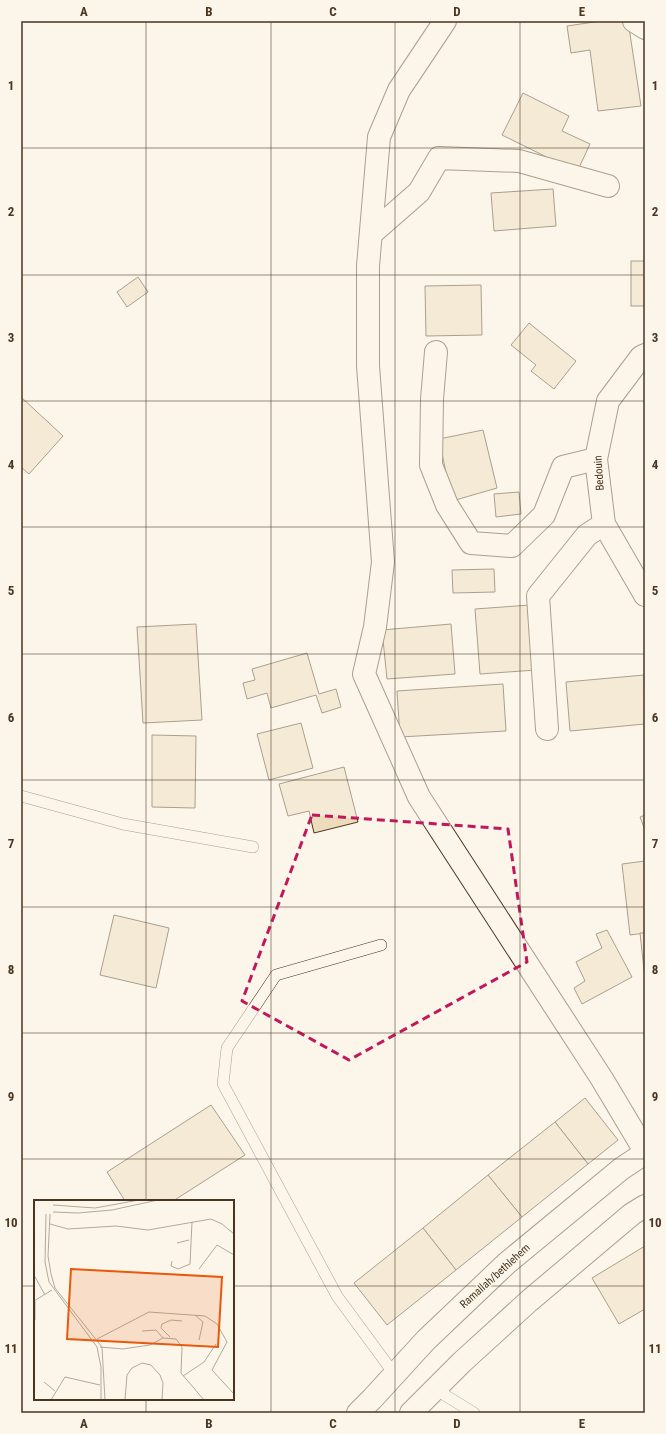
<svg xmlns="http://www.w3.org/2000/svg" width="666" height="1434" font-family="'Roboto Condensed',sans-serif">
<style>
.building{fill:#ecdcbc;stroke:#4a3520}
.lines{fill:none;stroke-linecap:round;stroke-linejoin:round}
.lane-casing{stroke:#4a3520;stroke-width:12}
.street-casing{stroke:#4a3520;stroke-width:24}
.secondary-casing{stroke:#4a3520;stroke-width:24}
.lane{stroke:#fbf6e9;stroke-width:11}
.street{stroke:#fbf6e9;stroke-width:22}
.secondary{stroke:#fbf6e9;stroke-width:22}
.marked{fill:none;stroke:#c2185b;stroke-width:3;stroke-dasharray:8 5;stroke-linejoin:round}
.grid{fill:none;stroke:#4a3520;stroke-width:1;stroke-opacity:0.55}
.labels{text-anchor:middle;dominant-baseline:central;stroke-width:3;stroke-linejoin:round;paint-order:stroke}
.street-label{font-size:11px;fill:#4a3520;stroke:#fbf6e9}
.inset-road{fill:none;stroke:#b4a999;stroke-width:1}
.view{fill:#e8590c;fill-opacity:0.15;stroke:#e8590c;stroke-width:2}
.inset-edge{fill:none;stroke:#4a3520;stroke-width:2}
.neatline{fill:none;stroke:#4a3520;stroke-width:1.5}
.grid-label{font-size:13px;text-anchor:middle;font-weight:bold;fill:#4a3520}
</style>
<rect width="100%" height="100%" fill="#fbf6e9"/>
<g class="building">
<path d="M601,21H628L641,106L598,111L590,50L571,53L567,26Z"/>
<path d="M523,93L569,116L562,131L590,144L577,172L502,135Z"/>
<path d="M553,189L556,226L494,231L491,193Z"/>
<rect x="631" y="261" width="14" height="45"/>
<path d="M138,277L148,292L127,307L117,292Z"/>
<path d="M481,285L482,335L426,336L425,286Z"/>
<path d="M529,323L576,361L554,389L531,371L536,365L511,345Z"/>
<path d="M21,397L63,436L29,474L21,467Z"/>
<path d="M483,430L497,488L452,501L439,439Z"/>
<path d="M519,492L521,514L496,517L494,494Z"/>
<path d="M494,569L495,592L453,593L452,570Z"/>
<path d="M530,605L536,670L480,674L475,609Z"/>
<path d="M196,624L202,720L143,723L137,627Z"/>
<path d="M451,624L455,674L387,679L382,630Z"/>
<path d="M307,653L319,694L336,689L341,707L322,713L316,695L271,708L267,693L247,699L243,683L255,680L252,669Z"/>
<path d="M644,675L645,724L570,731L566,682Z"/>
<path d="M503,684L506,731L400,737L397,691Z"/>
<path d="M301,723L313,768L269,780L257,734Z"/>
<path d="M152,735L196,736L195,808L152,807Z"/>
<path d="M344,767L358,822L314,833L309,811L288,816L279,784Z"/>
<path d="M645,815V830L640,817Z"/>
<path d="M645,861V933L630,935L622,864Z"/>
<path d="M114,915L169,928L156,988L100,975Z"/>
<path d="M607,930L632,977L582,1004L574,988L585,981L576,962L602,948L596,934Z"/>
<path d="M640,933H645V979Z"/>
<path d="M585,1098L618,1140L588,1164L555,1122Z"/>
<path d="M211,1105L245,1155L173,1201H125L107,1172Z"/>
<path d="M555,1122L588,1164L522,1217L488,1175Z"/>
<path d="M488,1175L522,1217L456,1270L423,1228Z"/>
<path d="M423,1228L456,1270L387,1325L354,1283Z"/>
<path d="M645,1246V1309L619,1324L592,1278Z"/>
</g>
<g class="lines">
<g class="lane-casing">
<g id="lane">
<path d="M21,796L123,824L253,847"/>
<path d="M381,945L276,975L227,1048L223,1084L337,1296L395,1375"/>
<path d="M435,1389L474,1413"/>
</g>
</g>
<g class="street-casing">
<g id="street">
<path d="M445,21L399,90L379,137L368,266V366L383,562L375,627L364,674L419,797L602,1079L645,1151"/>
<path d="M634,21L645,28"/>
<path d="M371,234L419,192L439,158L519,161L608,186"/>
<path d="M436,352L432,399L431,465L447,505L471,543L512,546L544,515L563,467L596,459"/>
<path d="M645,355L641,357L608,401L596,459L604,524L645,595"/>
<path d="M547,729L538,596L587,535L604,524"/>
</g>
</g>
<g class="secondary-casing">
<g id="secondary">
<path d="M358,1413L372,1399L426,1340L507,1263L621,1169L645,1153"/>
<path d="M411,1413L462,1362L529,1301L632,1214L645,1206"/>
</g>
</g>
<use href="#lane" class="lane"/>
<use href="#street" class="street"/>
<use href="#secondary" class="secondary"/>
</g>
<path d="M0 0H666V1434H0ZM312,815L508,829L527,962L349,1060L242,1001Z" fill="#fbf6e9" fill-opacity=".55" fill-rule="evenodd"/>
<path class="marked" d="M312,815L508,829L527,962L349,1060L242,1001Z"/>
<path class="grid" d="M146,21V1201M271,21V1413M395,21V1413M520,21V1413M21,148H645M21,275H645M21,401H645M21,527H645M21,654H645M21,780H645M21,907H645M21,1033H645M21,1159H645M21,1286H35M233,1286H645M146,1399V1413"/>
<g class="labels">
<g class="street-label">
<text transform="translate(599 473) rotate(-94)">Bedouin</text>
<text transform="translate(495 1276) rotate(-42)">Ramallah/bethlehem</text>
</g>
</g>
<g transform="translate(34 1200)">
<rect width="200" height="200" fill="#fbf6e9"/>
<path class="inset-road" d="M19,5L61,8L105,0M19,12L44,13L78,10L124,0M12,14L11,62L15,82L63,147L67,167V200M16,14L14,56L17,74L21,88L68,147L71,200M16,24L34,29L82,26L114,30L177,19L188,24L200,34M143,43L155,40M138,61L137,66L144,69L156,64L158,22M165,69L183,45L200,55M0,75L11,95M0,101L18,90M1,101V120M161,115L169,122L165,140M108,131L122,130L129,138M136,137L127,128L128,124L137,120L148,121M63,139L115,112L171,116L183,124L193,142L178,170L200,194M66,147L89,149L116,145L129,138L142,139L148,147L147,173L170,200M149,176L170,162L182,144M10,182L21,191M17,200L31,177L66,185M91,200L93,175L98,168L108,163L117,165L126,175L129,183L128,200"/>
<path class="view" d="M37,69L188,77L184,147L33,139Z"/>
<rect width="200" height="200" class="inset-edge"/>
</g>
<rect width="666" height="1434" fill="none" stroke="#fbf6e9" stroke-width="44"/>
<rect x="22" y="22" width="622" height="1390" class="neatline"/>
<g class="grid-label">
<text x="84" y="16">A</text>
<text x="209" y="16">B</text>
<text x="333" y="16">C</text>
<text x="457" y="16">D</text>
<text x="582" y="16">E</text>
<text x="11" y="90">1</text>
<text x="655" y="90">1</text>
<text x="11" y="216">2</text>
<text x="655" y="216">2</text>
<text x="11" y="342">3</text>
<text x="655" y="342">3</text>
<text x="11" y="469">4</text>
<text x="655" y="469">4</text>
<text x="11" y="595">5</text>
<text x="655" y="595">5</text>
<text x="11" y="722">6</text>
<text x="655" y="722">6</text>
<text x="11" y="848">7</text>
<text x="655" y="848">7</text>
<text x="11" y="974">8</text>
<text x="655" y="974">8</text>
<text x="11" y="1101">9</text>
<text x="655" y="1101">9</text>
<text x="11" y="1227">10</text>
<text x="655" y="1227">10</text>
<text x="11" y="1353">11</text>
<text x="655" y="1353">11</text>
<text x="84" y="1428">A</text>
<text x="209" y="1428">B</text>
<text x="333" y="1428">C</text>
<text x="457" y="1428">D</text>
<text x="582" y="1428">E</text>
</g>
</svg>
